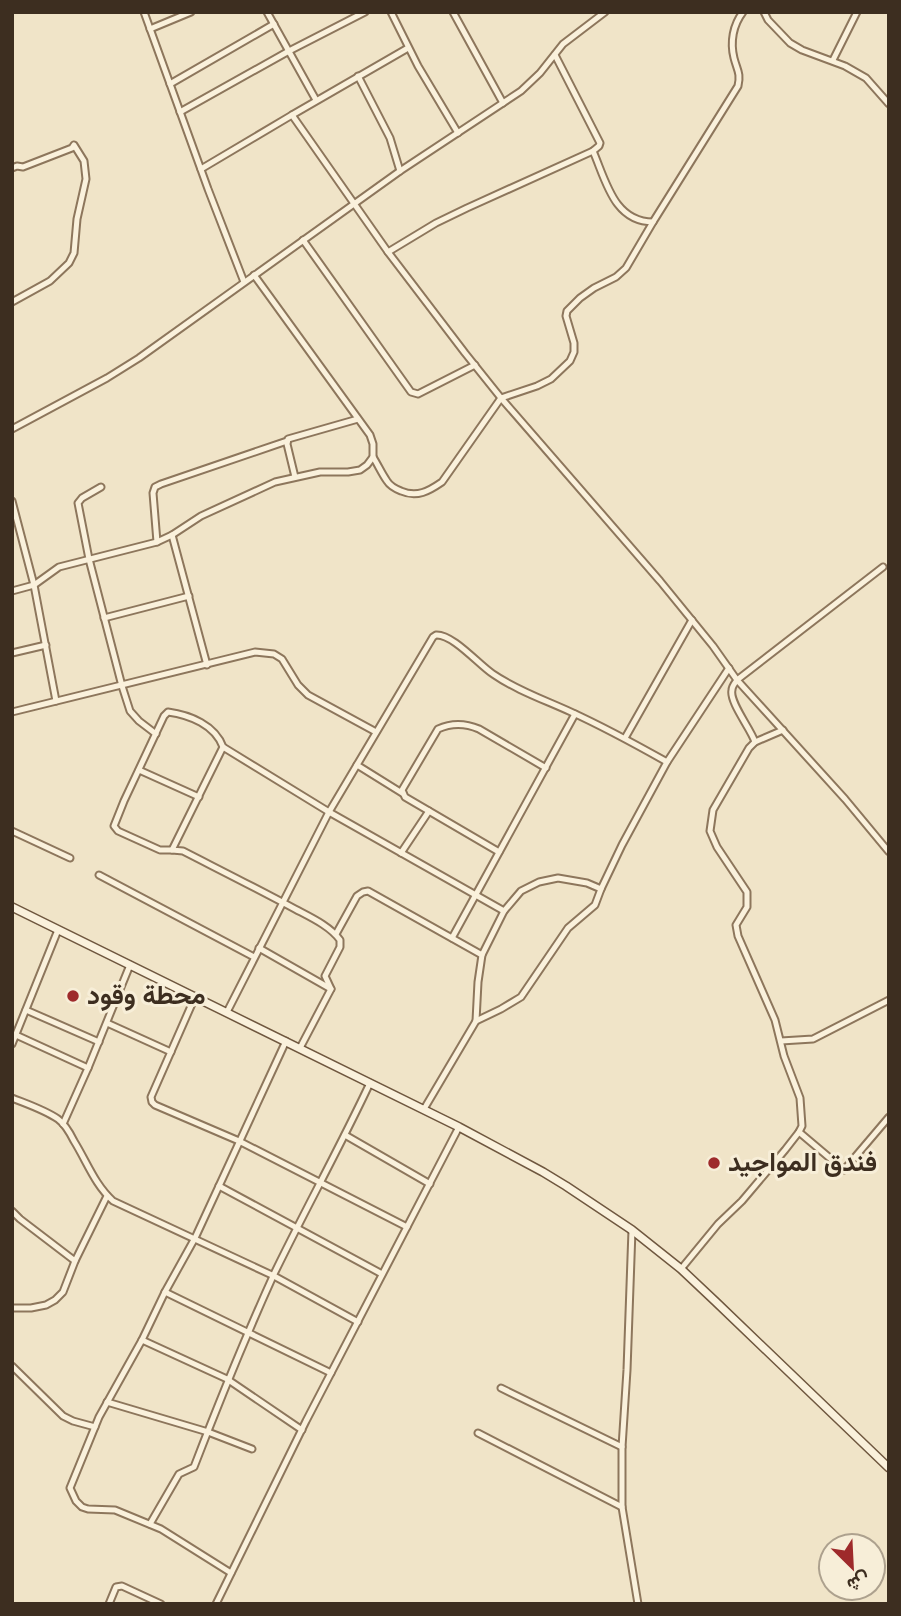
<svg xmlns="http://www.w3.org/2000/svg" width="901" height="1616" font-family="Spectral,Vazirmatn,serif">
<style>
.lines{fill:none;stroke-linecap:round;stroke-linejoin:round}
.street-casing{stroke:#8d765c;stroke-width:9}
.secondary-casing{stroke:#6f573f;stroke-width:10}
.street{stroke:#faf1dc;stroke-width:5}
.secondary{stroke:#faf1dc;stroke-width:7}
.poi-dot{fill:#9e2a2b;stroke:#f7eed8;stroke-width:2.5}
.labels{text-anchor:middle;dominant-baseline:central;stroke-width:6;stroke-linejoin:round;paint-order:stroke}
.poi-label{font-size:26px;font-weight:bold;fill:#3d2e20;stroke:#f7eed8;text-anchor:start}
</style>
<rect width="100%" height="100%" fill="#f0e4c8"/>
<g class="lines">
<g class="street-casing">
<g id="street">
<path d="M144,12L208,189L244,282"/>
<path d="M267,12L316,100"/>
<path d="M391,12L418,66L458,133"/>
<path d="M453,12L503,103"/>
<path d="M764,12L768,20L790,43L802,50L845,66L866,78L889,104"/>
<path d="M150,29L191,12"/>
<path d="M833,60L857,12"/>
<path d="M358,76L390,138L400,171"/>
<path d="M170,84L274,24"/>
<path d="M180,112L289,51L365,12"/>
<path d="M292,115L408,48"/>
<path d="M593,151C606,181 614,222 653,222L738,86C741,73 737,70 734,58C730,42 733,25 743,12"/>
<path d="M12,168L17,166L23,167L72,148L74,145L84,161L86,179L77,219L74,253L69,263L50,281L12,302"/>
<path d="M201,169L292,115L388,252L465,353L501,398L660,581L713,646L737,680C735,683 732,686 732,690C729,702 751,729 755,742L749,748L713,810L710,831L717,847L747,892V907L736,925L738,936L775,1020L784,1056L800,1098L802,1126L799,1132L785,1150L742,1201L718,1224L681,1269"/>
<path d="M303,240L411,392L418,394L475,365"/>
<path d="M388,252L436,223L467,208L593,151L599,146L600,143L555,55"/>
<path d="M12,429L107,378L139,358L400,171L521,91L540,73L563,44L605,12"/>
<path d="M373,457C378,465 382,474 387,481C390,486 396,489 401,491C417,498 429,491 442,482L501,398L537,386L551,379L570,361L574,352V343L566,316L567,311L580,298L594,288L616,277L626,268L653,222"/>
<path d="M295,477L287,444L288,439L358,419"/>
<path d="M101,487L82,498L78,503L89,559L122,686L130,711L139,721L156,734"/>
<path d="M12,501L34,585L56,701"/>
<path d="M172,535L207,665"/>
<path d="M157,542L153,493L155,487L161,484L287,441"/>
<path d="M883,567L737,680L845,799L889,852"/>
<path d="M12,591L34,585L59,567L157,542L172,535L201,516L275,482L320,472H348L360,470L367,465L373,457V444L370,435L254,275"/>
<path d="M104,618L189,596"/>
<path d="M12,653L46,645"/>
<path d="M12,712L255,652L274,654L282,659L298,685L308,695L376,732"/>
<path d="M625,738L692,620"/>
<path d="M755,742L783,730"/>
<path d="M223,747L172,850L183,851C220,870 258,889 295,909C310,917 330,926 340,940V947L325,976L331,989L300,1048"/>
<path d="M357,765L402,793"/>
<path d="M139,770L199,797"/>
<path d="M12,831L70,858"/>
<path d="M172,850H160L118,831L114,826L124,801L164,716L168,712C190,715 215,725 223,747L329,812L504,911"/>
<path d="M499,852L405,797L402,790L438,729C451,723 465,723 479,729L546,768"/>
<path d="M401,853L429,811"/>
<path d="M99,875L254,957"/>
<path d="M336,934L357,896L363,892L368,891L482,955"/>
<path d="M452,938L575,714"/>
<path d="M259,948L331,989"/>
<path d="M195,997L151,1097L152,1102L155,1105L239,1141L407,1227"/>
<path d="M26,1010L99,1042"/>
<path d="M227,1012L329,812L433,637L436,635C453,634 479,665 493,674C516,690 545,700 571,712C604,727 635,744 667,762"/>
<path d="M476,1021L501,1009L521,997L568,928L595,905L601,889L622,845L667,762L729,668"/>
<path d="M107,1023L171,1052"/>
<path d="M16,1035L88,1068L130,965"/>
<path d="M781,1041L813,1039L889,1000"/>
<path d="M12,1044L58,930"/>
<path d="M12,1098C27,1104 45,1110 58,1119C65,1124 70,1133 74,1141C87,1162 95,1185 113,1201L274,1276L358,1322"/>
<path d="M424,1109L476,1021L478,982L482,955L504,911L521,891L539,882L558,878L587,883L601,889"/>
<path d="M63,1124L88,1068"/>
<path d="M799,1132L844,1170L889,1117"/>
<path d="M345,1135L430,1184"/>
<path d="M219,1186L382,1274"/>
<path d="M12,1211L20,1219L75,1261"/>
<path d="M632,1230L627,1370L622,1447V1507L638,1604"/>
<path d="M165,1292L331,1373"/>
<path d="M12,1308H31L46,1305L55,1300L63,1292L75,1261L107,1196"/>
<path d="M142,1340L227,1379L302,1430"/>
<path d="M12,1366L63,1416L73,1421L95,1427"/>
<path d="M501,1388L622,1447"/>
<path d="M107,1402L208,1432L252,1449"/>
<path d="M478,1433L622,1507"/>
<path d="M150,1524L179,1474L194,1467C219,1402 245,1338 274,1274C305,1210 340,1147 370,1083"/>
<path d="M231,1573L161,1529L115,1510L88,1509L82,1507L76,1501L70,1488L99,1417L142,1340L165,1292L195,1238L286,1041"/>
<path d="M109,1604L116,1587L122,1586L161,1604"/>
<path d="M216,1604L306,1421L459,1127"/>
</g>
</g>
<g class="secondary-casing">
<path id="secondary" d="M12,907L459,1127L543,1172L566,1186L632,1230L681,1269L716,1302L889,1468"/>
</g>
<use href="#street" class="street"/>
<use href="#secondary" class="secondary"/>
</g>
<g class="poi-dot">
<circle cx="73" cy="996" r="7"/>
<circle cx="714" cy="1163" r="7"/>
</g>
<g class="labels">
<g class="poi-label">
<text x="87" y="996">محطة وقود</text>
<text x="728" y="1163">فندق المواجيد</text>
</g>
</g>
<rect width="901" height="1616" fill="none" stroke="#3d2e20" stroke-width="28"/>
<g transform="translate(852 1567) rotate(156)"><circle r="33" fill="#f7eed8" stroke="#ada18e" stroke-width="2"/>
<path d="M0-5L12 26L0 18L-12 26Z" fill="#9e2a2b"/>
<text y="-10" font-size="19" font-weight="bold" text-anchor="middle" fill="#3d2e20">ش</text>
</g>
</svg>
